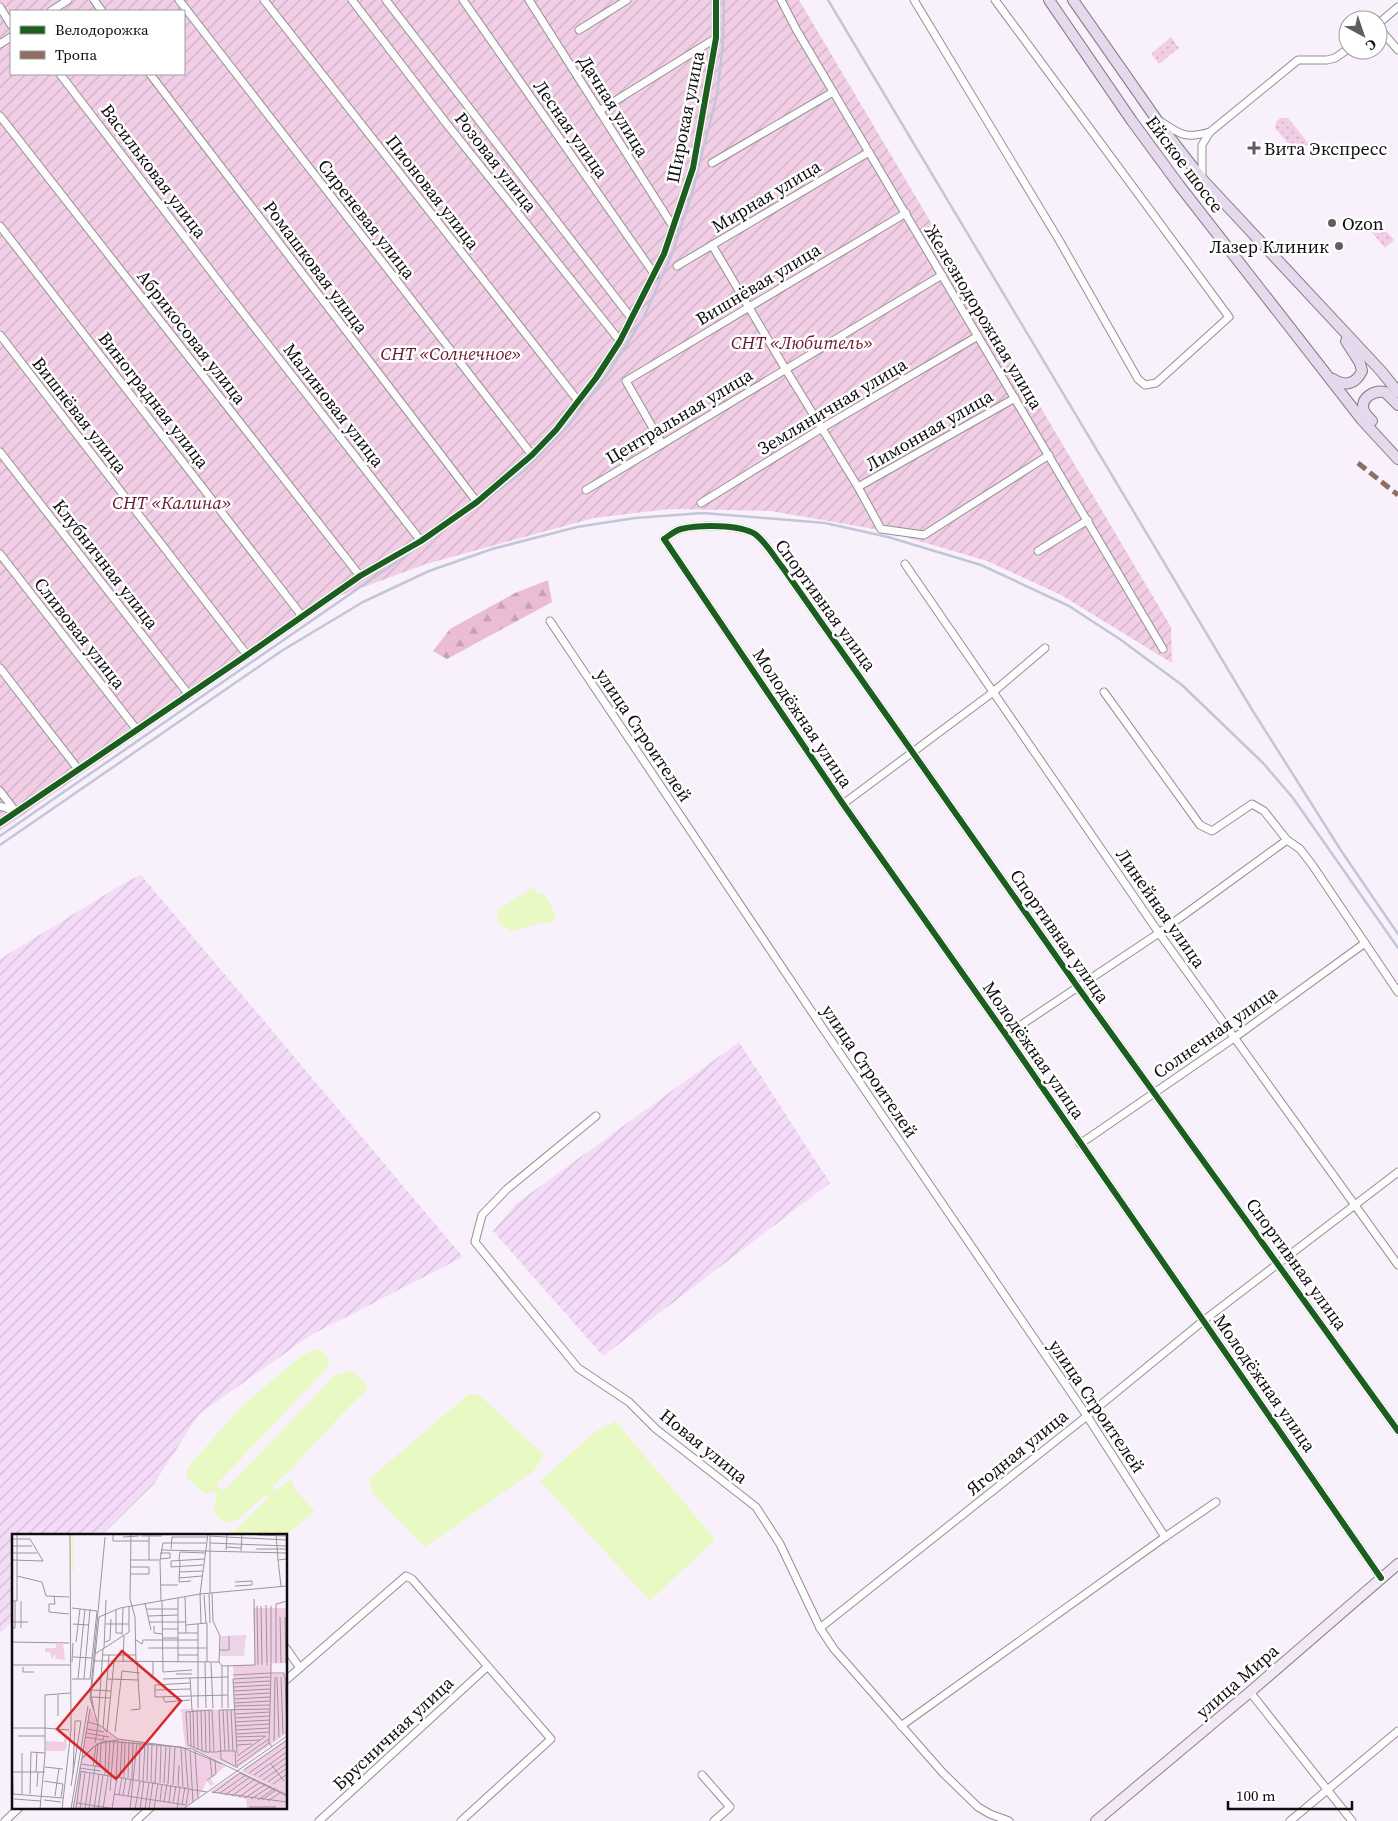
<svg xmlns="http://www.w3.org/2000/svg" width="1398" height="1821" font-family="'Source Serif 4',serif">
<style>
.farmland{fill:url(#farmland-furrows)}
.forest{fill:url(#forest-firs)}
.park{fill:url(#park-dots)}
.garden{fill:url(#garden-furrows);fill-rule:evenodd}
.water{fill:#e9f9c4}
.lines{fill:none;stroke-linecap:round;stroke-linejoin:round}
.street-casing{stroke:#939094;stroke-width:9}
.secondary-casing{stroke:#89868b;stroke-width:12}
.primary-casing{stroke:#807d81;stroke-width:12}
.street{stroke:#fefdfe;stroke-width:7}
.secondary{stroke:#f3e8f5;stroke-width:10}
.primary{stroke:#e6d8ed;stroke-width:10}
.rail{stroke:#c3c5d9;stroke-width:2.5}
.quiet{stroke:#8d6e63;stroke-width:5;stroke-dasharray:10 5;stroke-linecap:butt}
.cycleway-casing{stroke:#fff;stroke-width:9}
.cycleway{stroke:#1b5e20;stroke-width:6}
.poi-dot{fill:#5f5d60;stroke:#fff;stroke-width:2}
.labels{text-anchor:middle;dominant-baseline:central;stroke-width:5;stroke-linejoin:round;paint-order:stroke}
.street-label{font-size:18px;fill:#0d0d0d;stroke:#fff}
.poi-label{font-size:18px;fill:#0d0d0d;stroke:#fff;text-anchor:start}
.park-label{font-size:18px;font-style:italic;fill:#6a172d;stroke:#fff}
.inset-river{fill:none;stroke:#e9f9c4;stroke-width:2.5}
.inset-road{fill:none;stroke:#9a969c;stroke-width:1}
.view{fill:#d62828;fill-opacity:0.15;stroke:#d62828;stroke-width:2.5}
.inset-edge{fill:none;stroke:#0d0d0d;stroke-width:2.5}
</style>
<defs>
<pattern id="farmland-furrows" width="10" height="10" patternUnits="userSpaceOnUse" patternTransform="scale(1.25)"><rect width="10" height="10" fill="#f4dcf9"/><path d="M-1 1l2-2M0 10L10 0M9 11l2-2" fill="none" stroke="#d0bcd4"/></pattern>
<pattern id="forest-firs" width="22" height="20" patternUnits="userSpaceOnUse" patternTransform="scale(1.25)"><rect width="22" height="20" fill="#eabcd6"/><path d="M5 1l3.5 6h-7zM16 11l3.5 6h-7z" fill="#c8a0b6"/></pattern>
<pattern id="park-dots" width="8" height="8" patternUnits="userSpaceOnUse" patternTransform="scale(1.25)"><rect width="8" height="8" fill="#f2cee6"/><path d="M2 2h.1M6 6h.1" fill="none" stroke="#ceb0c4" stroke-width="1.8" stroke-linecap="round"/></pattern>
<pattern id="garden-furrows" width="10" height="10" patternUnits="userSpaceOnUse" patternTransform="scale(1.25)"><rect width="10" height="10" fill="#f2cee6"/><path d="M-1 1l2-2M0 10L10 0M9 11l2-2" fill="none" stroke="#ceb0c4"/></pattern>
</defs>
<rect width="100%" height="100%" fill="#f8f1fb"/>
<g class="farmland">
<path d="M141,875L463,1257L311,1335L199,1414L154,1484L102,1535H14V1620L0,1633V959L126,882Z"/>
<path d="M739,1042L830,1183L603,1356L493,1231L517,1203Z"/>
</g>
<path class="forest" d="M548,580L552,602L447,659L433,651L450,629L515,593Z"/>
<g class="park">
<path d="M1171,37L1179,48L1159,64L1151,54Z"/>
<path d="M1280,118H1288L1309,144L1297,154L1275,128L1276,122Z"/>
<path d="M1374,221L1378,222L1394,240L1385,248L1370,230V225Z"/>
</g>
<path class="garden" d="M0,0H799L1171,627L1172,663L1061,595L987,561L885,531L771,511L669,509L594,518L426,564L336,597L0,831ZM11,11H184V74H11Z"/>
<g class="water">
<path d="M534,887L538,894L544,893L556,915L553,923H541L511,931L498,923L497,910Z"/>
<path d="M314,1349L322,1351L329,1360L327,1368L216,1485L224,1491L334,1376L350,1370L364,1381L367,1390C341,1414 318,1440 294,1466C287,1474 278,1480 272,1488L275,1491L291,1479L296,1491L315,1511L286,1535H232V1533L263,1503L268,1496L266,1494L239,1519L228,1523L221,1520L214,1511L216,1495L212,1491L205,1494L187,1478V1470L195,1459L243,1405L300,1357Z"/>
<path d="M469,1394L479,1395L544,1455L534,1471L425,1547L373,1494L369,1479Z"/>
<path d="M615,1421L715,1539L650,1601L540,1481L595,1432Z"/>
</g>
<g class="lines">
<g class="street-casing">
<g id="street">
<path d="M94,0L102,11"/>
<path d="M179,0L532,455"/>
<path d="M264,0L579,402"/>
<path d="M352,0L446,123L620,341"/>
<path d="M386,0L632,319"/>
<path d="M463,0L655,275"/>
<path d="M529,0L674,228"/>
<path d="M781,0L796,29L1163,649"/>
<path d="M914,0L1059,240L1138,379L1145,385L1156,383L1229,317L995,0"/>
<path d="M0,7L11,25"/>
<path d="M51,11L68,0"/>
<path d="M1378,24L1398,7"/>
<path d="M1378,27L1398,50"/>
<path d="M579,30L627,0"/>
<path d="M0,44L11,37"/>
<path d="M60,74L223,287L421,541"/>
<path d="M150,74L477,502"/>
<path d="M599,111L716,38"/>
<path d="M0,116L360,576"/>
<path d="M1160,121C1181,135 1185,139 1210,132"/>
<path d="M712,163L833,92"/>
<path d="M1202,178V145L1210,132L1298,60H1327L1335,58L1348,49"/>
<path d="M0,226L302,616"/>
<path d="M712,245L786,370L858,487L881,529L924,535L1049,455"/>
<path d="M677,266L869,152"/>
<path d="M0,335L247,655"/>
<path d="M662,444L626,381L906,213"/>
<path d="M0,452L189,695"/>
<path d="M858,487L1015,398"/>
<path d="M586,490L942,275"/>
<path d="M701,503L822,428L978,336"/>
<path d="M1038,551L1088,520"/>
<path d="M0,554L137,730"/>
<path d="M905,564L1159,933L1398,1265"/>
<path d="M550,621L822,1027L1087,1416L1165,1537L901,1726"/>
<path d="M0,668L78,769"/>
<path d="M1104,692L1200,825L1212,831L1252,804L1264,811L1287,840L1300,849L1313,866L1398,992"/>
<path d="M0,791L16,812"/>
<path d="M843,804L992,693L1045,648"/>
<path d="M0,806L15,811"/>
<path d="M0,823L247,655L360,576L421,541L477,502L532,455L556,430L596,378L620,341L664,254L693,168L716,38V0"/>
<path d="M1006,1035L1159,933L1287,840"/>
<path d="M596,1116L507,1189L482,1215L475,1242L578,1368L629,1402L656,1429L756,1507L780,1544L820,1628L834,1649L943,1773L978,1807L990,1814L1009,1821"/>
<path d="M1080,1144L1234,1038L1365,943"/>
<path d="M1165,1537L1216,1502"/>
<path d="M1381,1578L1006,1035L843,804L664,539C670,535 676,530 681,529C699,525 739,524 755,534C766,542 774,557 783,568L1077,986L1398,1431"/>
<path d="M820,1628L1087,1416L1203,1321L1398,1172"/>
<path d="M286,1648L300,1668"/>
<path d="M286,1680L406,1576L412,1579L551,1739L461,1821"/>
<path d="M1250,1692L1352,1821"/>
<path d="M702,1775L730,1807L714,1821"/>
<path d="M5,1821L20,1807"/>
<path d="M136,1821L151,1807"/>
<path d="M319,1821L487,1667"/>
<path d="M1290,1821L1398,1731"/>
</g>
</g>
<g class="secondary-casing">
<path id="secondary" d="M1096,1821L1250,1692L1398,1564"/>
</g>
<g class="primary-casing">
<g id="primary">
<path d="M1049,0L1132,121L1179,185L1362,420L1398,459"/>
<path d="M1073,0L1164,130L1202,179L1381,371L1398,392"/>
<path d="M1333,379C1345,387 1356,384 1362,371L1360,363L1346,341"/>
<path d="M1372,421C1369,418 1366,415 1364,411C1359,398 1374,390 1385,392L1398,405"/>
</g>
</g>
<use href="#street" class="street"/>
<use href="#secondary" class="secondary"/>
<use href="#primary" class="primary"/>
<g class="rail">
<path d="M828,0L1251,708L1342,852L1398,934"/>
<path d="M0,836L473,509L524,471L570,424L609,372L644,317L672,254L692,194L717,95L723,43L724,0"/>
<path d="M0,845L283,650L363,602L429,571L492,549L577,527L635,518L703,513L825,523L888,537L981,565L1069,606L1121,640L1182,685L1263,763L1293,798L1398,948"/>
</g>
<path class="quiet" d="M1358,463L1398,495"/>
<g class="cycleway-casing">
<g id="cycleway">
<path d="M0,823L247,655L360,576L421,541L477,502L532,455L556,430L596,378L620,341L664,254L693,168L716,38V0"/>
<path d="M1381,1578L1006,1035L843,804L664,539C670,535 676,530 681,529C699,525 739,524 755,534C766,542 774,557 783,568L1077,986L1398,1431"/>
</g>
</g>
<use href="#cycleway" class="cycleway"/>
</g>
<g class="poi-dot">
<path d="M1251.5 140.5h5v5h5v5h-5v5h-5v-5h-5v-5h5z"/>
<circle cx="1332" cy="223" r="5"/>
<circle cx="1339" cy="246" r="5"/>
</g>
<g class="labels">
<g class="street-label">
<text transform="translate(614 106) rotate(58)">Дачная улица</text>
<text transform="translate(685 117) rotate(-79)">Широкая улица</text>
<text transform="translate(571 129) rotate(55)">Лесная улица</text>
<text transform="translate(496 162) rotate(52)">Розовая улица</text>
<text transform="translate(1185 164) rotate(53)">Ейское шоссе</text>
<text transform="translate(154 171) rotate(53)">Васильковая улица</text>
<text transform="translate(433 192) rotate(52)">Пионовая улица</text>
<text transform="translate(766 196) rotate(-31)">Мирная улица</text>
<text transform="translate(367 219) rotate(52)">Сиреневая улица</text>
<text transform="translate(316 267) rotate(53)">Ромашковая улица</text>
<text transform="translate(758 284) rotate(-31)">Вишнёвая улица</text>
<text transform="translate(984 317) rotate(59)">Железнодорожная улица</text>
<text transform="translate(192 337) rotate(52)">Абрикосовая улица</text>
<text transform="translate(154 400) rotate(52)">Виноградная улица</text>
<text transform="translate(334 405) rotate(52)">Малиновая улица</text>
<text transform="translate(832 406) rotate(-31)">Земляничная улица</text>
<text transform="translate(80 415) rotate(52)">Вишнёвая улица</text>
<text transform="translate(679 416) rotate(-31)">Центральная улица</text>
<text transform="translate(929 430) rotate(-30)">Лимонная улица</text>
<text transform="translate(106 564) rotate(52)">Клубничная улица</text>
<text transform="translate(826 605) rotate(54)">Спортивная улица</text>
<text transform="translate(80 633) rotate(52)">Сливовая улица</text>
<text transform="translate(803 718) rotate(56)">Молодёжная улица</text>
<text transform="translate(644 735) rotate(56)">улица Строителей</text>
<text transform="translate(1161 908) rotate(55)">Линейная улица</text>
<text transform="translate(1060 936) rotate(55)">Спортивная улица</text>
<text transform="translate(1215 1032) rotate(-35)">Солнечная улица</text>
<text transform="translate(1034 1050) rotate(55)">Молодёжная улица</text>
<text transform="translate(870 1071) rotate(56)">улица Строителей</text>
<text transform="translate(1297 1264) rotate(54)">Спортивная улица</text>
<text transform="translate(1265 1383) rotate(55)">Молодёжная улица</text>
<text transform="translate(1097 1406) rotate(56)">улица Строителей</text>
<text transform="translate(704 1446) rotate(39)">Новая улица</text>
<text transform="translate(1017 1452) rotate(-39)">Ягодная улица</text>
<text transform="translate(1237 1681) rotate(-41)">улица Мира</text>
<text transform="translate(393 1733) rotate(-43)">Брусничная улица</text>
</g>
<g class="poi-label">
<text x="1264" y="148">Вита Экспресс</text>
<text x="1342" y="223">Ozon</text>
<text x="1329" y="246" text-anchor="end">Лазер Клиник</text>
</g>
<g class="park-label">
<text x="802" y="342">СНТ «Любитель»</text>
<text x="451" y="353">СНТ «Солнечное»</text>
<text x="172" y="502">СНТ «Калина»</text>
</g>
</g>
<g transform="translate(12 1534)">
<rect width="275" height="275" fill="#f8f1fb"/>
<path d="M234,101L232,122H208L209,102Z" fill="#ecd3e8"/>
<path d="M44,110H51L53,126L44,125L43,120L40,125L38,118H33V114H44ZM52,204H54L55,212L53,217H34V207L52,208Z" fill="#f2cee6"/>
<path d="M241,74H275V129L243,130ZM259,130V140H275V199L225,234L173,212L169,175L223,176L221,131ZM78,174L90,195L106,205L166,212L214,232L198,244L202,250L199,252L195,247L186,264L170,275H61ZM275,205V275H235L234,265L197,258L227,238L264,254L229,237Z" fill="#f2cee6"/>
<path class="inset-river" d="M61,37V0"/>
<path class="inset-road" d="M101,0V7H137M119,0L118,65L123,83L124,128M264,0L266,26L275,25M245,1L275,2M129,2H150M197,2L214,3M198,2V59M93,3L78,164L86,190L106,205L180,215L275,261M111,3L127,2M214,3L275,6M0,5H18L31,27L0,26M198,9L275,12M0,12H20M214,13L229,14M159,15L160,3H195M244,15H275M149,16L275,19M214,16L215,0M229,17L230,0M0,19H25M148,25L158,24V19H148M119,26H147M137,26V0M167,26L168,18L193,19M266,26L269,52M168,27L167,48L179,47M191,31L159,33V27L192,25M167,38L191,37M118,40H137V33H118M5,42L30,48L34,62L57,63M167,44L190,42M223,48L240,47V51L223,52M149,51H166M200,59L201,87M197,60L198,89M192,61L194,89M42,62L43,70H37V78L57,80M173,63L174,99M166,64V128M242,65L243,131M0,67H5V0M149,67L148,26L151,9H194M150,67L151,138L180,136M133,69L139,96M254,71L255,131M245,72L246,131M249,72L250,131M259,72V139H272V143M60,74L85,77L78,145H60M104,75V99H110M135,75H166M136,82L166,81M268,83L269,129M273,83L274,129M201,87L208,102L207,128M0,88H16M137,88H173M195,89V128M61,90L77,91M94,90H117M186,90V174M189,90L188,60L196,0M174,91L195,89M142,92V99L151,100M0,94H3V67M9,94V67M151,95H166M166,99H186M110,101L111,74M151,104H166M124,106L130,110L131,106H186M0,108L57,109M64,108L68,75M93,108L98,106L99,85M92,114L94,66M136,114H195M208,116H217V102M83,120L117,98V72M91,121H124M166,121H186M61,123L80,124M83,127L207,128M60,128L61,109M111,128L112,102M193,128L194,174M207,128L210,132L243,131M199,129L201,174M264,129V70L275,67M0,131H58M216,132V174M11,133V138H22M164,140H180M221,141L259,139L257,208L260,213M265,143L267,203M269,143L271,200M273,143L275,198M138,144L141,141V128M66,145L73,75M72,145L78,75M95,145L127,146M151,145L178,144M178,149L143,151V163L216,161M221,149L258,147M222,153L258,151M80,156L99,157M143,156L178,155M222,157L258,155M222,161L258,159M80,163L98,164M151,163L153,168L178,166M222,165L258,163M222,169L258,167M222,172L258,171M210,174V132M82,176L79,161L87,83L108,74L188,60L275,52M119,176L128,175L125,128M180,176L178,144L216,143M181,176L182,213M185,176L186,215M189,176L190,217M193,176L194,218M197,176L198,218M211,176L213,217M215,176L217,217M219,176L221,217M178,178L179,212M223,180L258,178M46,182V161M223,184L258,182M76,188L86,191L83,209M86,188L91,115M223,188L258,186M223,192L257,190M0,194H33M33,194L57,196M75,195L92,198M224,196L257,194M95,198L91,194L97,121M95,198L102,128M103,198L110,137L128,139M74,199L97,203M224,200L257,198M6,202H33M73,203L91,206L92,202M224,203L253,202M224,207L248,206M262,207L263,143M225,211L240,210M169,213L171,253M173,214L176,254M0,216L1,260M178,216L181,268M183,217L186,264M202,218L200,176L174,178L176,211L193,218H205L208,217H223L224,232M225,219L221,145L258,143M225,222L254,202M70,223L78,175M198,224L200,243M69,226L85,210L106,206M225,227L257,205M69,230L88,233L89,208M259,230L272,247M81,232L84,211M84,232L86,209M225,232L257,209M33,233L51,235M67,234L89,237M226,234L209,225L207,176L258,175M232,236L275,206M67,237L195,258M0,238H33M24,238L25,218M237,239L275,212M93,241L94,207M242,241L275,218M96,242L98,206M104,243L106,207M108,243L110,207M247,243L275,223M112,244L113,208M116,244L117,208M120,245L121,208M127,246L128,209M195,246L204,240L203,227M251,246L275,229M32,247L51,250L49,263M131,247L133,209M135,247L136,210M139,248L140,210M256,248L275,234M143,249L145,211M148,249L149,211M152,249L154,211M156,250L158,212M261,250L275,240M161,251L163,212M59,252L69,187H63L61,240M166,252L167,231M25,253L26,238M98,257L102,206M200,258L275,268M201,259L228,239L275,262M208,259L234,241M0,260L51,264M10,260V219M18,260L19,218L33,219M102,260L174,271M107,261L110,243M111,261L114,244M213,261L238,243M43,262L47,234M116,262L119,245M220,262L243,245M227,263L248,248M233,264L254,250M2,265L29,267M239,265L259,252M32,266L49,268M246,266L263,254M250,266L265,255M148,267L150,250M256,267L269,258M152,268L155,250M157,268L159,251M65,269L104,275M161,269L164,252M170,270L173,253M174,271L177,254M237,273H264M28,275L33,221V161L58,159M50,275L59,196L58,0M59,275L76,172M61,275L70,224L81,213L92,207L169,213L210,230M64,275L69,238M68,275L73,238M73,275L78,239M77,275L83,232M82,275L87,240M86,275L91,241M91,275L96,242M100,275L105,243M118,275L125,209M123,275L128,247M128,275L132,247M133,275L137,248M137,275L141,248M142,275L146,249M165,275L168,252M171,275L275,202"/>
<path class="view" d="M110,117L169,167L104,245L45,195Z"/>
<rect width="275" height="275" class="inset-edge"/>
</g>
<rect x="10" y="10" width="175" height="65" fill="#ffffff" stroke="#9e9e9e"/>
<rect x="20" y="26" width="25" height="8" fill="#1b5e20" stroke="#9e9e9e"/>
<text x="55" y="35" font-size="15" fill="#0d0d0d">Велодорожка</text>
<rect x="20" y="51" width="25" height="8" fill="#8d6e63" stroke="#9e9e9e"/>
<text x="55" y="60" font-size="15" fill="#0d0d0d">Тропа</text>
<g transform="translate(1363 35) rotate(140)"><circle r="24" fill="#ffffff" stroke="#9e9e9e"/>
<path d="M0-4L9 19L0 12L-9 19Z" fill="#5f5d60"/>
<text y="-8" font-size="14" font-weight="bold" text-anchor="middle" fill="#0d0d0d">С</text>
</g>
<path d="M1228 1801v8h124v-8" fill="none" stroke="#0d0d0d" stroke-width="2.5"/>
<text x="1236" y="1801" font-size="15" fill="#0d0d0d" stroke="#ffffff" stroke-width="4" paint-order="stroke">100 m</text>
</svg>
